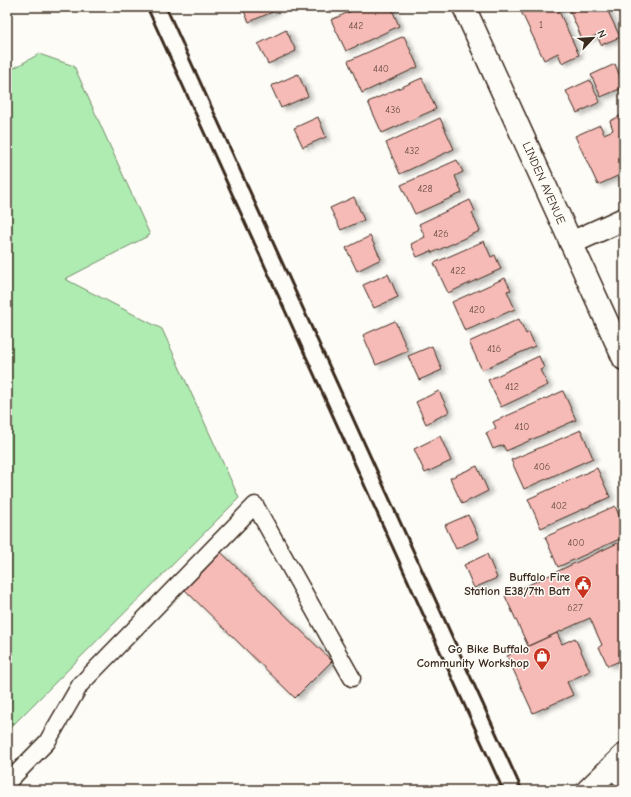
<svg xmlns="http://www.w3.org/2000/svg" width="631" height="797" font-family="'Comic Neue',sans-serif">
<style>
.green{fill:#aeecb2;stroke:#748b68}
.building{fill:#f7bbb7;stroke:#3b2a1e;filter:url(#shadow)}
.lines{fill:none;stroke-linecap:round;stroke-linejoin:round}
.service-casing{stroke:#3b2a1e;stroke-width:19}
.minor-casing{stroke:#3b2a1e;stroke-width:25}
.tertiary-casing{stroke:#3b2a1e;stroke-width:25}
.service{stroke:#fdfcf7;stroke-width:16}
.minor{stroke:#fdfcf7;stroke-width:22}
.tertiary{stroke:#fdfcf7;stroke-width:22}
.rail{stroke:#3b2a1e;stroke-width:3}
.labels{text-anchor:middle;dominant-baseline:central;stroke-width:3;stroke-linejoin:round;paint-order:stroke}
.number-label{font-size:10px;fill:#6a4e44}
.street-label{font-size:12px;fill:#3b2a1e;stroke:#fdfcf7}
.poi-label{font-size:12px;font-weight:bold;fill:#3b2a1e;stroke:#fdfcf7;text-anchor:end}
</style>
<defs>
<filter id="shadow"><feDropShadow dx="4.5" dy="2.5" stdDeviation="2" flood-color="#0004"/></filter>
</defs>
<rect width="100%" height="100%" fill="#fdfcf7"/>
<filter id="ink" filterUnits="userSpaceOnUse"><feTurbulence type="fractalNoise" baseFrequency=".025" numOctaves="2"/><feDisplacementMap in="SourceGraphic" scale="8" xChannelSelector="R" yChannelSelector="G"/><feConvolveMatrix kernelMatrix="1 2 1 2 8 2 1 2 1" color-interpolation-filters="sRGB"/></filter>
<g filter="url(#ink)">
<path class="green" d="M39,54L74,66L150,235L65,279L162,329L239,498L7,731V72Z"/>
<g class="building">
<path d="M242,7H275L277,10L249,22Z"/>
<path d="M360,7H391L399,26L346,51L331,20Z"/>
<path d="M519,7H557L579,55L562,63L558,53L544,60Z"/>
<path d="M568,7H606L620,37L601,45L597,35L583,41Z"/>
<path d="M616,7H624V23Z"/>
<path d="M286,30L296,51L268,64L258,44Z"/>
<path d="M404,36L418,67L362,93L348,61Z"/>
<path d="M615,64L624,87L601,97L591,75Z"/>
<path d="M298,74L308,96L281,108L271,86Z"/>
<path d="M422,78L436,109L382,133L368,102Z"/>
<path d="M590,80L600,102L577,113L566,91Z"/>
<path d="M624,114V173L598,185L575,136L600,125L604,134L613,130L610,121Z"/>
<path d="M318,117L326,137L303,147L294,128Z"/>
<path d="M440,118L454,149L400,174L386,143Z"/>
<path d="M457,160L463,172L455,176L462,193L415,214L401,185Z"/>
<path d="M354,197L364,220L341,230L330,208Z"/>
<path d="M470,200L475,211L472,213L480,231L432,253L431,251L417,257L411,244L425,237L419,224Z"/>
<path d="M370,236L381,259L357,271L346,248Z"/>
<path d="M484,241L491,257L495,255L501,269L448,293L434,263Z"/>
<path d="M388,274L398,297L374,308L363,285Z"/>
<path d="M505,278L511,290L507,291L515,309L465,331L452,302Z"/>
<path d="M519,319L526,334L529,332L535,346L482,370L469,342Z"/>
<path d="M395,321L408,351L376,365L363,335Z"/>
<path d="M432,346L442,370L419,380L408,356Z"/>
<path d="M539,356L544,368L540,370L548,385L501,407L488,380Z"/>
<path d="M439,391L449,412L426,424L416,402Z"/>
<path d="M563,391L576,420L506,451L503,445L493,449L486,433L496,428L493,422Z"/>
<path d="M581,430L593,458L524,489L511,460Z"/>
<path d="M440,436L451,461L425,473L414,449Z"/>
<path d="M477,466L488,491L462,504L450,478Z"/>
<path d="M597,468L610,497L541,528L528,499Z"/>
<path d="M615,506L624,527V537L558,567L545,537Z"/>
<path d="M468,515L479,538L456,549L445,525Z"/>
<path d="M622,541L624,546V659L608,666L599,647L602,645L590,618L528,646L505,596Z"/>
<path d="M221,552L332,661L295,698L184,589Z"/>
<path d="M487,554L497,578L474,588L464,565Z"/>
<path d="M557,633L562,644L575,638L590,671L567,682L573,695L533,713L507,656Z"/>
</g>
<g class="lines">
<g class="service-casing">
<g id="service">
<path d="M611,768L624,782"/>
<path d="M7,783L47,742L80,685L255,505L352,678"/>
</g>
</g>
<g class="minor-casing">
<g id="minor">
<path d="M464,7L624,359"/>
<path d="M571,243L624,219"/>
</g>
</g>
<g class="tertiary-casing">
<path id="tertiary" d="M588,790L624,755"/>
</g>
<use href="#service" class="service"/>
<use href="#minor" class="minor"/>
<use href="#tertiary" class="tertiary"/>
<g class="rail">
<path d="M147,7L503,790"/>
<path d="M166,7L522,790"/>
</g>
</g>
</g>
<defs>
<g id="civic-pin" transform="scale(0.9)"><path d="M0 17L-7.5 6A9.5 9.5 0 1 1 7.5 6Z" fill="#c8321e" stroke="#fdfcf7"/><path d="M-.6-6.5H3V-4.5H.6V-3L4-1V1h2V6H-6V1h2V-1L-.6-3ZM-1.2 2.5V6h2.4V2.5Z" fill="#fff"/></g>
<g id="shop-pin" transform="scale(0.9)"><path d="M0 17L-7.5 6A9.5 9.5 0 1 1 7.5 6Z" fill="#c8321e" stroke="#fdfcf7"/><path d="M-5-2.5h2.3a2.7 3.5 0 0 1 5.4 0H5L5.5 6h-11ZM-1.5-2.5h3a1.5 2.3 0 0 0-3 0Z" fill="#fff"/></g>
</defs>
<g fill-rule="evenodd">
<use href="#civic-pin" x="583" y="584"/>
<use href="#shop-pin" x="542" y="656"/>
</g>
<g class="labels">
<g class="number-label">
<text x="541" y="25">1</text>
<text x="356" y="26">442</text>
<text x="381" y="69">440</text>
<text x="393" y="110">436</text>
<text x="412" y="151">432</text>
<text x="425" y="189">428</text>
<text x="441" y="234">426</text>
<text x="458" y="271">422</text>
<text x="477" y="310">420</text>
<text x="494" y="349">416</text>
<text x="512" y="387">412</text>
<text x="522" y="427">410</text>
<text x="542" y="467">406</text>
<text x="559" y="506">402</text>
<text x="576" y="543">400</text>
<text x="575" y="608">627</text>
</g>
<g class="street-label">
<text transform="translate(544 183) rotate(66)">LINDEN AVENUE</text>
</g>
<g class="poi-label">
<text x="570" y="577">Buffalo Fire<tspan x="570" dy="14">Station E38/7th Batt</tspan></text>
<text x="529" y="649">Go Bike Buffalo<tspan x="529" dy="14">Community Workshop</tspan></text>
</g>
</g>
<rect width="631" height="797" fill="none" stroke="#fdfcf7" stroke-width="24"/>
<rect x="12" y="12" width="607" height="773" fill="none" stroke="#3b2a1e" stroke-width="1.5" filter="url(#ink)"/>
<g transform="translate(593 38) rotate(65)" stroke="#fdfcf7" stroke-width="3" paint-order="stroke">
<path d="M0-3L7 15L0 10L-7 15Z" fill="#3b2a1e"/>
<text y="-6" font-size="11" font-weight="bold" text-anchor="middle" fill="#3b2a1e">N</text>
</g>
</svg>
